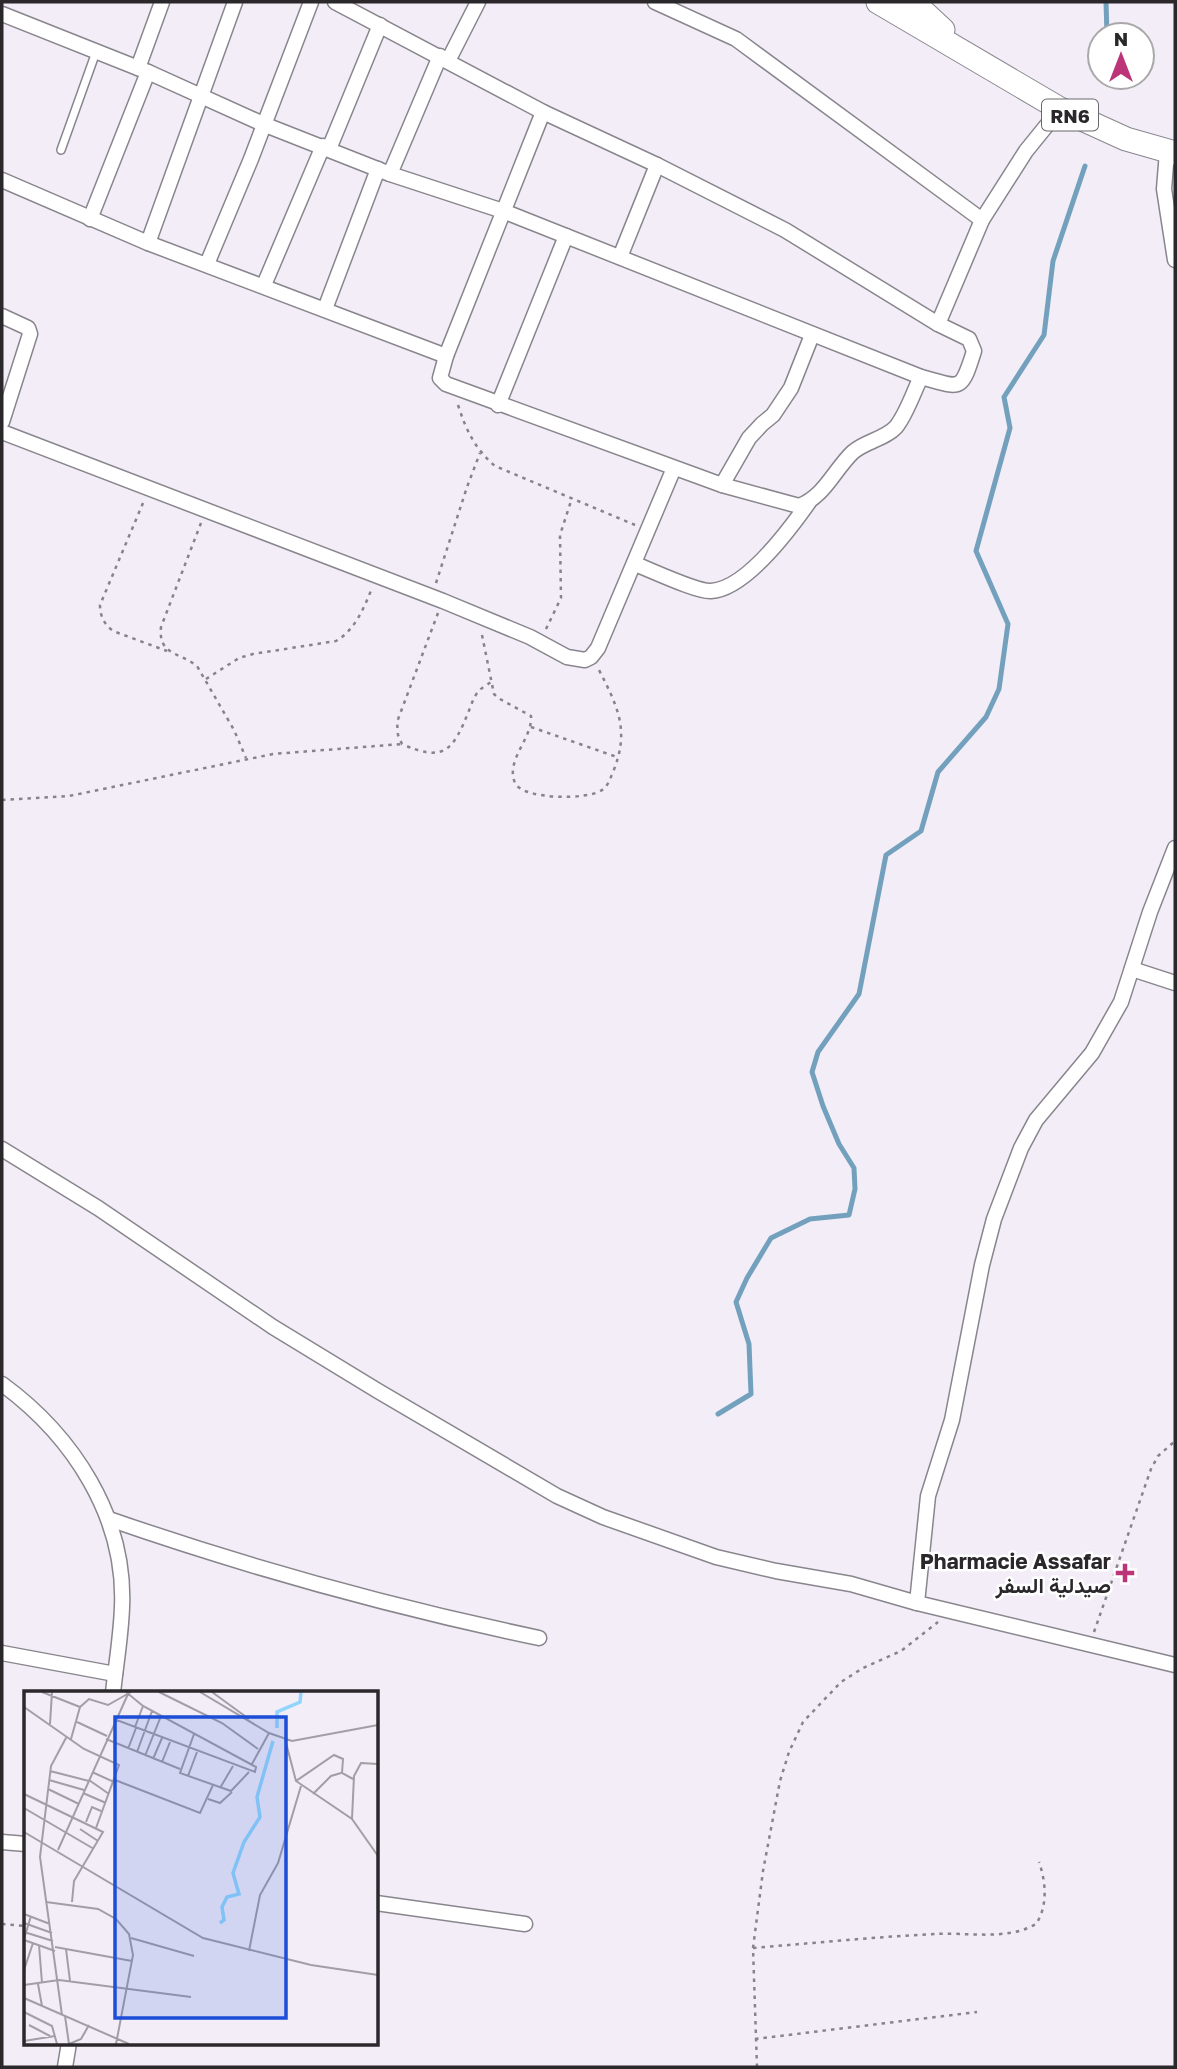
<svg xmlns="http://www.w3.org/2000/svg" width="1177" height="2069" font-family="'Golos Text',Vazirmatn,sans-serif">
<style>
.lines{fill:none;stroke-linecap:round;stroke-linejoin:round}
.stream{stroke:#73a1bd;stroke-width:5}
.service-casing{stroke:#89858d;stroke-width:10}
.minor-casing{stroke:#89858d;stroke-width:17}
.primary-casing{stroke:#89858d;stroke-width:25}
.path{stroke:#868389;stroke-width:2.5;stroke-dasharray:3.5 5;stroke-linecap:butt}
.service{stroke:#fff;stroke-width:7}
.minor{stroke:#fff;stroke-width:14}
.primary{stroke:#fff;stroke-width:23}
.poi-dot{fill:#bb3578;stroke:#fff;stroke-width:2.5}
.labels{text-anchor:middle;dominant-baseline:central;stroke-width:5;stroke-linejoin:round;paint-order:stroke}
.shield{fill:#fff;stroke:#6a686b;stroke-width:2}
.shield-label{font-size:19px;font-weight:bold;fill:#2a282b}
.poi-label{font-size:21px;font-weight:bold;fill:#2a282b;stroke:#fff;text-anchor:end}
.inset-river{fill:none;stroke:#92d5fc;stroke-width:3.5}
.inset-road{fill:none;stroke:#a29ea5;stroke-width:2}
.view{fill:#1d4ed8;fill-opacity:0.15;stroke:#1d4ed8;stroke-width:3.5}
.inset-edge{fill:none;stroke:#2a282b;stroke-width:3.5}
</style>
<rect width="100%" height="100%" fill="#f2edf7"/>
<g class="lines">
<g class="stream">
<path d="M1106,2L1107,35"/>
<path d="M718,1414L751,1394L749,1344L736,1302L747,1278L771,1238L810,1219L849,1215L855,1189L854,1168L839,1144L823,1106L812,1072L818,1052L859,994L886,855L921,831L938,772L986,717L999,689L1008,624L976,551L1010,428L1004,397L1044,335L1053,261L1085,166"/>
</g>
<g class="service-casing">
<path id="service" d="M61,150L96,52"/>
</g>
<g class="minor-casing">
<g id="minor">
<path d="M655,2L736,39L982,220"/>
<path d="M2,14L148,72L263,124L390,174L503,211L921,377C961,388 961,393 974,351L969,339L938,324L785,230L657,165L543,112L335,2"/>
<path d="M448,61L478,2"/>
<path d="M138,68L162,2"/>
<path d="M543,112L446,356L440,378L446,384L722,485L799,506C825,496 834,470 853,452C866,441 885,439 896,427C907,413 913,393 921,377"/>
<path d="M329,149L380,25"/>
<path d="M1167,152L1164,189L1175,260"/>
<path d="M390,174L440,56"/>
<path d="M2,180L148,243L446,356"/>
<path d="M90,219L148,72"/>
<path d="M148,243L235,2"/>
<path d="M620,257L657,165"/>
<path d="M207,264L251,159L311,2"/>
<path d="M264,285L323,146"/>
<path d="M325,309L378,169"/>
<path d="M2,316L28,328L30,334L2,422"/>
<path d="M938,324L982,220L1026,151L1060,109"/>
<path d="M498,405L566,236"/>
<path d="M2,432L443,601L530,637L567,657L585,660L591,657L598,648L674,468"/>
<path d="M722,485L749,438L762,424L773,415L791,388L812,335"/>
<path d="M635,564C651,570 697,592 711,591C746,589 790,529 809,502"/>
<path d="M1132,969L1175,983"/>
<path d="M2,1149L98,1208L273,1327L378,1391L557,1496L603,1517L716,1557L776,1571L851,1584L917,1603L1175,1665"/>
<path d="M2,1384C73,1436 126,1517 122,1607C121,1636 116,1664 113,1693"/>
<path d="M109,1519C250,1568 392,1607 539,1638"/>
<path d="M917,1603L928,1496L952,1420L982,1265L994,1219L1021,1148L1036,1120L1092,1053L1121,1002L1150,912L1175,848"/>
<path d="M2,1653L115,1674"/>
<path d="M2,1842L26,1844"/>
<path d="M376,1903L525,1924"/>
<path d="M65,2067L69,2043"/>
</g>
</g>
<g class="primary-casing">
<g id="primary">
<path d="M878,2L1060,109L1126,139L1175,153"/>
<path d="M913,2L943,30"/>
</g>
</g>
<g class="path">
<path d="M458,405C466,430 475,449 495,466L635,525"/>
<path d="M143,503L100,605C100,616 104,624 113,631L167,651"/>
<path d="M201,523L161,627C158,655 179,652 197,666L234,730L246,758"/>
<path d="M436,583L467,487L480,453"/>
<path d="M438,613L397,722L398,735L402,744C444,763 453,750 468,713C471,706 473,698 478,692C481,688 487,685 491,682"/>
<path d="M546,629L561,598L560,535L572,498"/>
<path d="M482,635L494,694L498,698L531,716C533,738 505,760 515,783C523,800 589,800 602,790C608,786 610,779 613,772C630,731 618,707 599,670"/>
<path d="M206,679L239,658L253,654L336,641C355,630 364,608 372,588"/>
<path d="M531,727L617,757"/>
<path d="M2,800L69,796L273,754L402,744"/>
<path d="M1094,1632L1151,1469L1158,1456L1175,1441"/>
<path d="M2,1924L26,1926"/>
<path d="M753,1948C814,1943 874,1937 935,1934C967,1932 1007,1941 1036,1924C1048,1906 1046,1882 1039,1862"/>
<path d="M755,2039L977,2012"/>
<path d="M757,2067L753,1948L763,1871L780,1781L789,1752L803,1722L841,1682L863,1668L901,1651L938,1622"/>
</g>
<use href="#service" class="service"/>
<use href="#minor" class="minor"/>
<use href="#primary" class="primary"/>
</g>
<path class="poi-dot" d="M1121.5 1562.5h7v7h7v7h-7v7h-7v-7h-7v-7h7z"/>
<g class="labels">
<rect class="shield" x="1042" y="99.5" width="56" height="31" rx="5"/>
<g class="shield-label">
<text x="1070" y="115">RN6</text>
</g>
<g class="poi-label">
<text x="1111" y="1561">Pharmacie Assafar<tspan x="1111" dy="24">صيدلية السفر</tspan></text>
</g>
</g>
<g transform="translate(24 1691)">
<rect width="354" height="354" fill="#f2edf7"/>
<path class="inset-river" d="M253,37V21L276,11L277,1M196,232L200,229L198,216L203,206L215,203L209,182L220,151L236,126L233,106L249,50"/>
<path class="inset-road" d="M18,1L56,16L65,8L84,14L107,1M135,1L198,32L234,58M176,1L245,42L268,50L354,34M188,1L225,28M0,16L60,58L95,74L72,137M90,28L231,81L232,76L119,15L102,1M53,31L83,45M26,33L28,1M111,36L119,15M170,43L156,82L207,100L225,81M47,48L56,16M82,48L156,78M261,48L272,90L328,128L354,165M104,58L112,37M113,61L128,20M121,65L137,25M129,68L138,47M138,71L146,51M228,73L245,42M26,80L65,90M68,81L90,91M164,85L173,61M25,89L60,99M65,89L85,103M91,89L176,122L189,94M272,90L310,64L319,68L318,82L329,88M196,97L209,75M24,98L55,113M59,102L82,112M0,103L79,141L50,190L48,211M289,103L307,85L317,82M184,108L196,112L208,101M0,117L70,158M328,128L330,85L337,72L354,73M62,131L68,116L77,120M56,138L74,150M0,141L179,247L287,274L354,284M34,159L104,3M22,211L74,218L92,228L105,243L109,264L92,353M0,223L26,233M0,232L28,242M0,241L29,250M107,247L170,265M0,248L7,225M0,249L31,260M15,254L18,292M31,256L108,270M42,258L46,290M225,260L236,204L254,172L277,95M0,279L9,252M14,293L18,315M0,294L35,289L167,306M0,307L105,353M0,321L28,335L33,353M38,324L16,166L27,75L43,45M41,325L45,353M5,334L26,345M0,350L31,345M45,353L57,348L65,334"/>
<path class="view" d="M91,26H262V327H91Z"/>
<rect width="354" height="354" class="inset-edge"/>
</g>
<rect width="1177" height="2069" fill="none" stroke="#2a282b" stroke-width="7"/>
<g transform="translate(1121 56)"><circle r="33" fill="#ffffff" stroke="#aaa9aa" stroke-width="2"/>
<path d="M0-5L12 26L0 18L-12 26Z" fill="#bb3578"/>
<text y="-10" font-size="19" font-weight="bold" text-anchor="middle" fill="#2a282b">N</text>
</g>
</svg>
